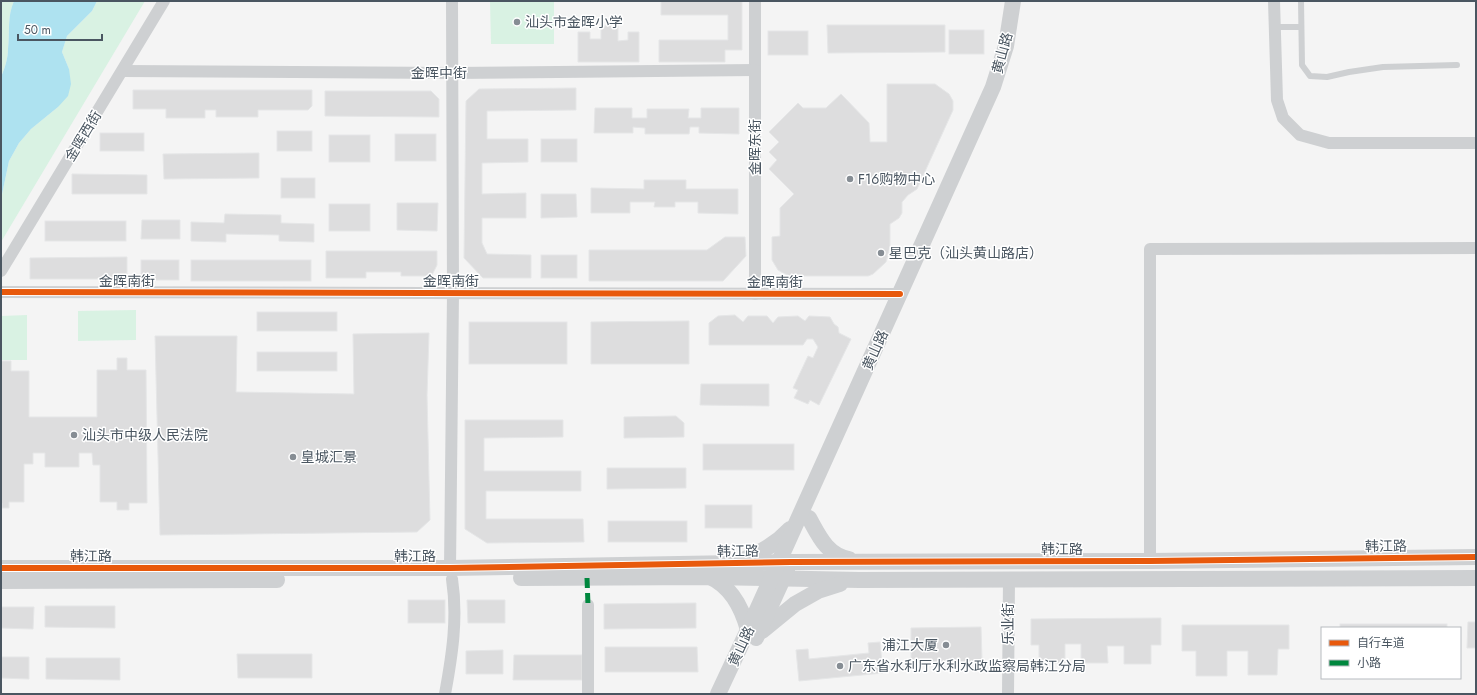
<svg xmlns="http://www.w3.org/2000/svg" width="1477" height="695" font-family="Jost,'Noto Sans SC',sans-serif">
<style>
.green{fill:#d9f2e3}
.water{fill:#aee2f0}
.building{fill:#ddddde;stroke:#e5e6e7}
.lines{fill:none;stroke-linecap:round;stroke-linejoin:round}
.service{stroke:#ced0d2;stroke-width:6}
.minor{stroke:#ced0d2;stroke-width:12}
.tertiary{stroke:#ced0d2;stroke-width:16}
.quiet{stroke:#00873e;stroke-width:5;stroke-dasharray:10 5;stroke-linecap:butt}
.cycleway-casing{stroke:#fff;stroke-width:8}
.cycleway{stroke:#e8590c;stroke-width:6}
.poi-dot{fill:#868d94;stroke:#fff;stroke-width:1.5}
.labels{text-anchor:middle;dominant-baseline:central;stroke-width:3;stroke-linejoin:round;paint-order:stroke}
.poi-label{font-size:14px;fill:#4a5661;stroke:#fff;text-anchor:start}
.street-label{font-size:14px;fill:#4a5661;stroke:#fff}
</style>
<rect width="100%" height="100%" fill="#f4f4f4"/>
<g class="green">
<path d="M1,1H14C7,16 10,32 8,49C8,58 5,68 1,77Z"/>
<path d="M97,1H145L1,242V199L9,161L19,143L31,129L58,107L69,69L62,52L67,36L92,11Z"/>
<path d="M490,1H554V44H491Z"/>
<path d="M136,310V340L78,341V311Z"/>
<path d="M27,315V360H1V316Z"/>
</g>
<path class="water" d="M14,1H97L92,11L67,36L62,52L69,69L71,84L68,96L58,107L31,129L19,143L9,161L1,199V77C5,68 8,58 8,49C10,32 7,16 14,1Z"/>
<g class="building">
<path d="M661,1H742V50H725V62H659V40H728V15H661Z"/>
<path d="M618,25V41L628,40V32H639V62H578V32H590V39H601V26Z"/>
<path d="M827,25H945V52L828,53Z"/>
<rect x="949" y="30" width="35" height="24"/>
<rect x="768" y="31" width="40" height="24"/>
<path d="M887,84H935L949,94L953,101V110L917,189L908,195L902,202V213L899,218L890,224V246L886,262L873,274L868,276H791L783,273L778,270L772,260V237L780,236V208L794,194L769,169L777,160L769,152L779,142L769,132L798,103L803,108H826L841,94L869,123L870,142H887Z"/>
<path d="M576,88V110L487,111V139H528V162L482,163V194L526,193V218H482V243L487,254L531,255V278H483L464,258L466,101L479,89Z"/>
<path d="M133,90H312V106L308,110H258V117H216V110H205V118H166V109H133Z"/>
<path d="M325,91H431L439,99V117L325,116Z"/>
<path d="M595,108H632V118H647V109H689L688,118H701V108H739V134L699,133V127H690L689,134H645V128L633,127V133H594Z"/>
<rect x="277" y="131" width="35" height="20"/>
<rect x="100" y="133" width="44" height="18"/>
<rect x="395" y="134" width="41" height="27"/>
<rect x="329" y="135" width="41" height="27"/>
<rect x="541" y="139" width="36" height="23"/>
<path d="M259,153V178L164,179L163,154Z"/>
<path d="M72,174L147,175V194H72Z"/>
<rect x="281" y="178" width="34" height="20"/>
<path d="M644,180H686V189H738V214L698,213V202H675V207H654L655,202H630V213H591V188L644,189Z"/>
<path d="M541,194H576L577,217L541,218Z"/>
<path d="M397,203H438L437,231L397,230Z"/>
<rect x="329" y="204" width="41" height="27"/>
<path d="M225,214L281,215V223L314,224V242L279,241V235L226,234V242L191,241V222L224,223Z"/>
<path d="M142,220H180V239H141Z"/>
<rect x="45" y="221" width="81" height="20"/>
<path d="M725,237H745L746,256L723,281H589V250H707Z"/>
<path d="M326,251H437V265L432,275L425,276H401V272H366V278H326Z"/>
<rect x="541" y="255" width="36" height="23"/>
<path d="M127,257V279H30V258Z"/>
<rect x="141" y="260" width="38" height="20"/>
<rect x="191" y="260" width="120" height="21"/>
<rect x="257" y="312" width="80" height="19"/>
<path d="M735,315L743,322L748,316H767L773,323L778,317L798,316L805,321L809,316L830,317L834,324L838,327L839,333L851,339L819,405L810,400L808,404L794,398L798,390L793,388L808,356L813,358L818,347L813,339H807L803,345H709V323L718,316Z"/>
<path d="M689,321V364H591V322Z"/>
<rect x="469" y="322" width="98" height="42"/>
<path d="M429,333L427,395L430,520L417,532L160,535L155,336H237L236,392L354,394L353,334Z"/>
<rect x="257" y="352" width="80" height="19"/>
<path d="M117,358H127V370H146L147,503H129V510H117V502H100V465H93L92,453H79V467H45V453H33V464H24V502H9V508H2V503H1V361H11V371H29V417H97V370H117Z"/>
<path d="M701,384H769V406L700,405Z"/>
<path d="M676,416L684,423V437L624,438V417Z"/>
<path d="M465,420H563V437L484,438V471H581V491H486V519H583L584,542L487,543L465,529Z"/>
<rect x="703" y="444" width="91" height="26"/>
<path d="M607,468H686V488L607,489Z"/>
<rect x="705" y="505" width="47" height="23"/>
<rect x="608" y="521" width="79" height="21"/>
<rect x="408" y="600" width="37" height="23"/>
<path d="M467,600H505V623H468Z"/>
<path d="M696,603V628L604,629V604Z"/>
<path d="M45,606H115V628L45,627Z"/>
<path d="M1,607H34L33,629L1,628Z"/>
<path d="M1161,618V645H1151V664H1124V646H1107L1108,663H1081V644H1065V663H1039V645H1031V619Z"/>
<path d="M1468,622H1476V648H1467Z"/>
<rect x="1340" y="624" width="107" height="4"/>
<path d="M1182,625H1289V649H1278L1277,675H1248V651H1227V676H1196V651H1182Z"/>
<path d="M981,627L982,661L911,663V628Z"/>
<path d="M880,642L883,673L799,681L796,650L808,649L809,659L869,653L868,643Z"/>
<path d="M605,647H697L698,672H605Z"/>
<path d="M503,650V674H466V651Z"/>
<path d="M237,654H312V678H238Z"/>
<path d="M514,655H582V680H513Z"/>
<path d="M1,657H29V679L1,678Z"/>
<path d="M46,658H120V680L46,679Z"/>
</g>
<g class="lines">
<g class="service">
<path d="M1301,1L1302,65L1310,76L1327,77L1349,72L1383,67L1457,65"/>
<path d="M1275,27H1301"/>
</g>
<g class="minor">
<path d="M755,1V294"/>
<path d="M1274,1L1277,100L1283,118L1300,135L1329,143H1476"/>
<path d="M123,71L452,73L755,70"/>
<path d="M1,271L164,1"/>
<path d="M1,292L900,294"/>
<path d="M1150,561V249L1476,248"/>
<path d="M450,568L453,293L452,1"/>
<path d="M588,605V694"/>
<path d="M445,694C452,656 458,618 452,579"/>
<path d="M1008,694L1009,579"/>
</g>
<g class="tertiary">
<path d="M809,518C819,536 827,555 849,559"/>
<path d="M743,560C761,552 776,544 790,529"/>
<path d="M1,568H450L791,562L1150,561L1476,557"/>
<path d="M710,577C732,587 742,608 748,630"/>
<path d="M521,578L710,577L859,580L1476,578"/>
<path d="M1,581L277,580"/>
<path d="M762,631L795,604L818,591L840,584"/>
<path d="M756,638L787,570"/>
<path d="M718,694L748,630L993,87L1006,46L1013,1"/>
</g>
<path class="quiet" d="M587,578L588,605"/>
<g class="cycleway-casing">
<g id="cycleway">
<path d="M1,292L900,294"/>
<path d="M1,568H450L791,562L1150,561L1476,557"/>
</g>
</g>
<use href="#cycleway" class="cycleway"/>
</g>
<g class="poi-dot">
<circle cx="517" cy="22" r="4"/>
<circle cx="850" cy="179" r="4"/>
<circle cx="881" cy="253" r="4"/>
<circle cx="74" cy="435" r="4"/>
<circle cx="293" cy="457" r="4"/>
<circle cx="946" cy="645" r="4"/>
<circle cx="840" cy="666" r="4"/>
</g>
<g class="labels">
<g class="poi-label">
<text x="525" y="22">汕头市金晖小学</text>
<text x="858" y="179">F16购物中心</text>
<text x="889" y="253">星巴克（汕头黄山路店）</text>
<text x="82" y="435">汕头市中级人民法院</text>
<text x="301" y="457">皇城汇景</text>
<text x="938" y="645" text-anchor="end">浦江大厦</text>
<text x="848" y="666">广东省水利厅水利水政监察局韩江分局</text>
</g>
<g class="street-label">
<text transform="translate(1002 53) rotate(-75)">黄山路</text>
<text x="439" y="73">金晖中街</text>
<text transform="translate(83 136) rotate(-59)">金晖西街</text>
<text transform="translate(755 147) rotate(-90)">金晖东街</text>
<text x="127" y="281">金晖南街</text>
<text x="451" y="281">金晖南街</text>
<text x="775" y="282">金晖南街</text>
<text transform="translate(875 350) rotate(-66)">黄山路</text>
<text transform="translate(1386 546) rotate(-1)">韩江路</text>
<text x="1062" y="549">韩江路</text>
<text transform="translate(738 551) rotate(-1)">韩江路</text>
<text x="91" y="556">韩江路</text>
<text x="415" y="556">韩江路</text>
<text transform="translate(1008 624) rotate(-90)">乐业街</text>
<text transform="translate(741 646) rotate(-65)">黄山路</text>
</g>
</g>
<rect width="1477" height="695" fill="none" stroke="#4a5661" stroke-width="4"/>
<rect x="1321" y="627" width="140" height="52" fill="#ffffff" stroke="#b7bbc0"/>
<rect x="1329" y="640" width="20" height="6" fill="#e8590c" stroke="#b7bbc0"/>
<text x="1357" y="647" font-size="12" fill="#4a5661">自行车道</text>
<rect x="1329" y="660" width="20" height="6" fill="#00873e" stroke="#b7bbc0"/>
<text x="1357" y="667" font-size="12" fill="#4a5661">小路</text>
<path d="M18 34v6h84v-6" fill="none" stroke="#4a5661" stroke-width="2"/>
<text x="24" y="34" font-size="12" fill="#4a5661" stroke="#ffffff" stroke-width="3" paint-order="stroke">50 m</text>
</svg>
